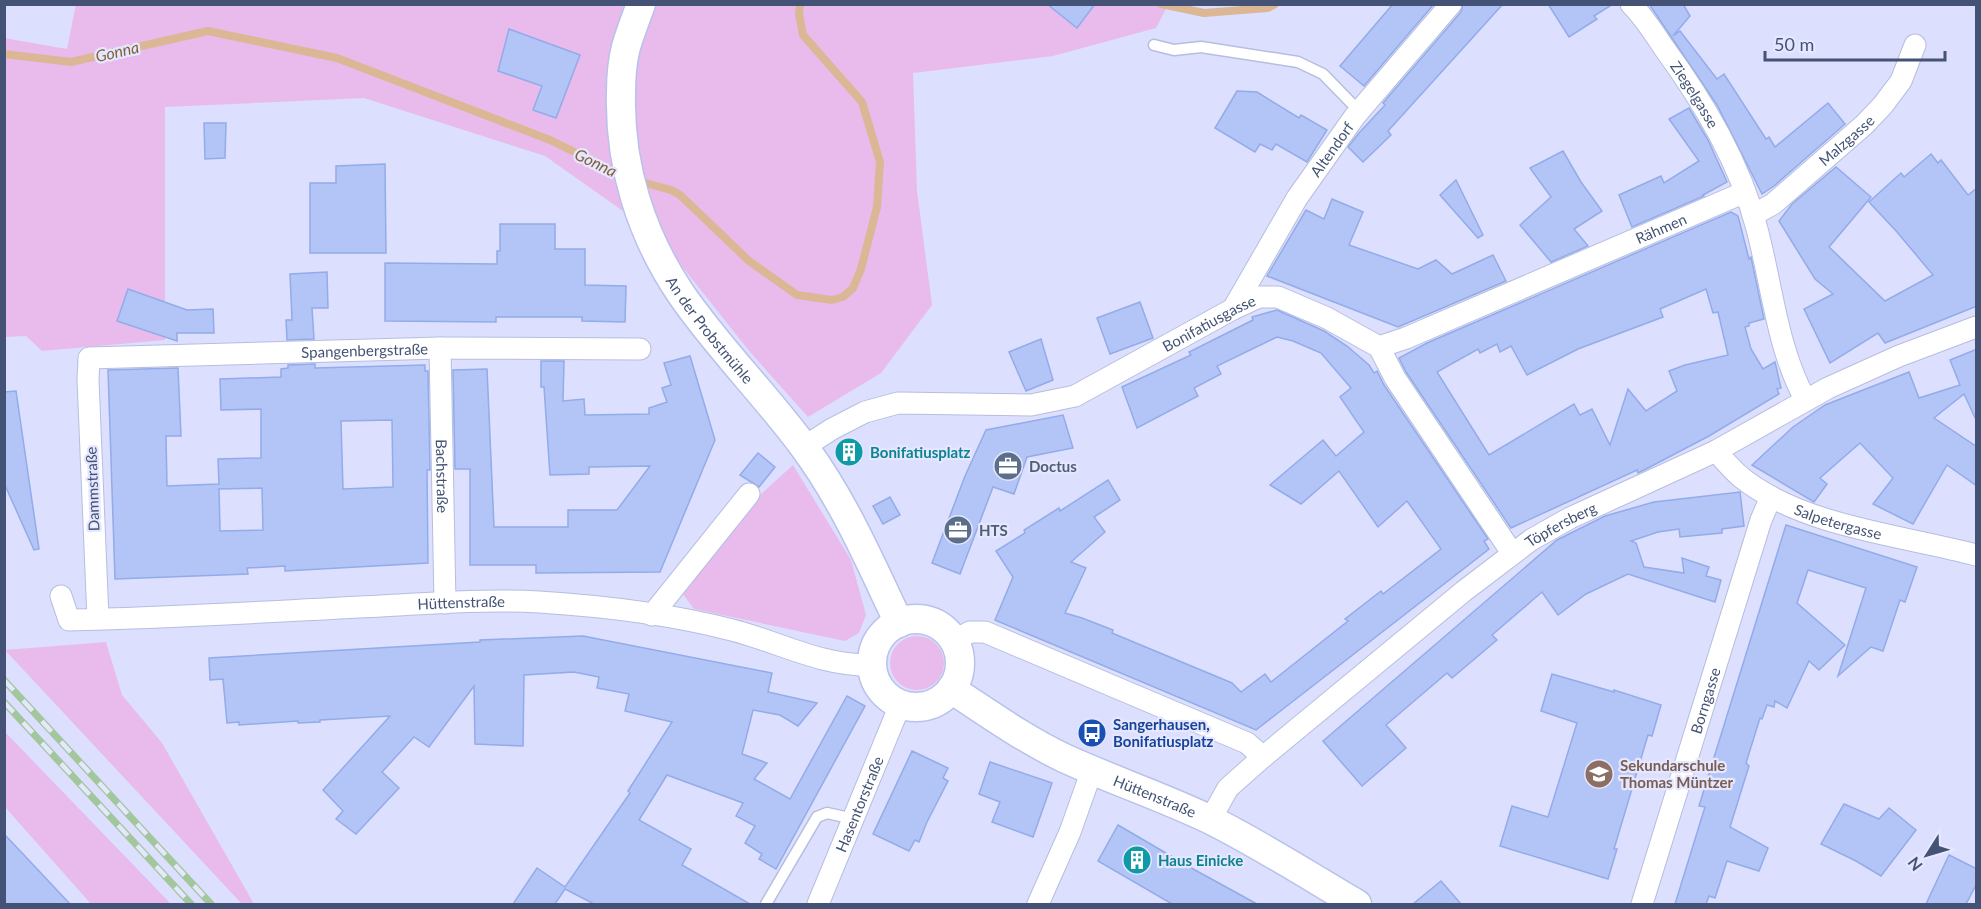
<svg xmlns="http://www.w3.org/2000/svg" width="1981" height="909" font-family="Lato,sans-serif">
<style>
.green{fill:#e8bbec}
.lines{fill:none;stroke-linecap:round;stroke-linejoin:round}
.stream{stroke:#dbb796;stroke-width:8}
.building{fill:#b2c5f6;stroke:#92abe9;stroke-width:1.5;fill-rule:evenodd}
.lane-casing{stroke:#b6bedf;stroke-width:13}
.street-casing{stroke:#b6bedf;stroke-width:23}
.secondary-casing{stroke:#b8c2ea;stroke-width:31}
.lane{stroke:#fff;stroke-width:10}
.street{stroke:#fff;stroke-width:21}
.secondary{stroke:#fff;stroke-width:28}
.rail-casing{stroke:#a2c79c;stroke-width:7}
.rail{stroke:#e5e7ff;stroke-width:4.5;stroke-dasharray:14;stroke-linecap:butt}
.labels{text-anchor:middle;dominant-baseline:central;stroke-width:4.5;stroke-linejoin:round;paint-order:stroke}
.street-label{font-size:15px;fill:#445375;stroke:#e5e7ff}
.culture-label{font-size:15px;font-weight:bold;fill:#0d838f;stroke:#e5e7ff;text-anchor:start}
.service-label{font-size:15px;font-weight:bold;fill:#4e5e75;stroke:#e5e7ff;text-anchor:start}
.transit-label{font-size:15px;font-weight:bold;fill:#164399;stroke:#e5e7ff;text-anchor:start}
.education-label{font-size:15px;font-weight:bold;fill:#785e54;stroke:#e5e7ff;text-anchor:start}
.water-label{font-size:16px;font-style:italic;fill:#835f3a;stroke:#e5e7ff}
</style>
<rect width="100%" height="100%" fill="#dddffe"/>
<g class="green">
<path d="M76,4L1168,5L1156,28L1053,56L913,73L917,191L932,305L881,373L808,417L750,352L657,235L545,156L364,98L165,107V340L42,351L26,336L5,337L4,38L67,49Z"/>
<path d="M793,465L851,560L866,615L859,633L845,641L694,609L680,590L759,496Z"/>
<circle cx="917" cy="663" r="27"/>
<path d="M106,642L122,695L162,743L254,904H242L5,650Z"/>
<path d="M4,732H5L171,904H91L5,807Z"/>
</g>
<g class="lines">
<g class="stream">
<path d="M1161,4L1204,13L1268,8L1275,4"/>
<path d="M4,54L71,62L208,31L337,58L550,140L624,176"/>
<path d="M638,181L671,190L680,195L749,261L797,295L832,300L843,297L853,288L861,269L877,207L880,162L862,102L803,35L799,14L800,4"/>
</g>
</g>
<g class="building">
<path d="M1047,4H1095L1077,28Z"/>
<path d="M1393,4H1434L1364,86L1340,66Z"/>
<path d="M1463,4H1503L1388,131L1391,135L1363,162L1348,147L1359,133L1385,105L1383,103L1461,12Z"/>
<path d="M1548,4H1613L1594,16L1597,19L1569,37Z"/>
<path d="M1649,4H1683L1690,16L1673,36L1680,31L1717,79L1724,74L1766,139L1769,137L1775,147L1828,103L1845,124L1774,186L1762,194L1717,105Z"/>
<path d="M509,29L580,55L556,118L533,110L542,86L498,71Z"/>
<path d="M1237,91L1257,92L1299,118L1301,115L1327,130L1307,162L1276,144L1272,150L1260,144L1255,152L1215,128Z"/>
<path d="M1689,108L1708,140L1727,182L1703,195L1704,196L1632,227L1619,195L1661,176L1664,183L1699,161L1669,119Z"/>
<path d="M204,123H226L225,158L205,159Z"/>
<path d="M1563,151L1581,182L1602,211L1574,229L1588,246L1551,262L1520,225L1551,197L1530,168Z"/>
<path d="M1931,154L1938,163L1941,160L1968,195L1977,188V306L1885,343L1878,333L1830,363L1804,309L1833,294L1815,279L1779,221L1792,204L1836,167L1871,197L1829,247L1885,301L1933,275L1897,232L1869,202L1901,173L1904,177Z"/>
<path d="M385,164L386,253H310V183H336V166Z"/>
<path d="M1456,180L1483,235L1478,238L1440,195Z"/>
<path d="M1332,199L1363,212L1349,245L1418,269L1436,260L1452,274L1493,255L1506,281L1398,327L1267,276L1306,210L1324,219Z"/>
<path d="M1731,212L1738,216L1749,259L1751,257L1764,319L1749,323V326L1745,327L1751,349L1763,369L1775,362L1781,388L1777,389L1779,394L1709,436L1646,469L1638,473L1637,470L1511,528L1406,372L1399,358L1427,343ZM1706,289L1713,313L1718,312L1728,355L1685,365L1669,371L1677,391L1646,411L1628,389L1610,445L1592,409L1580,415L1574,404L1489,455L1437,372L1478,349L1480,353L1497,344L1500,352L1511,346L1527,375L1578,349L1663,317L1660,309Z"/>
<path d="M500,224H555V249H585V285L626,286L625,322L582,321V317H496V322L385,321V263L497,264V251H500Z"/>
<path d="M327,272L328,308H312L314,339L287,340L286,320H292L290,274Z"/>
<path d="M128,289L187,310L213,309L214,333H177V341L117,321Z"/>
<path d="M1140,302L1153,338L1110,354L1097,318Z"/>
<path d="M1277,310L1324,331L1347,346L1369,365L1374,373L1377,371L1384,385L1488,539L1484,541L1489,549L1256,730L995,620L1013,577L996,551L1025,533L1024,530L1059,508L1060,511L1108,480L1120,500L1094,517L1105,532L1071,562L1086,568L1065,613L1082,618L1113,630L1112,633L1232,683L1241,692L1265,674L1271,682L1348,621L1345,619L1381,591L1383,594L1441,549L1407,501L1378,527L1339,471L1301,504L1270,485L1323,440L1336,456L1364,432L1340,397L1351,388L1321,353L1293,341L1277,337L1217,366L1221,374L1194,388L1198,396L1137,428L1122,387L1191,355L1189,352L1253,320L1252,317Z"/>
<path d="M1041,339L1053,380L1026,391L1009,352Z"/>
<path d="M1977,349V422L1964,394L1934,418L1977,447V486L1947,465L1913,524L1873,504L1893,478L1860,443L1820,478L1827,484L1814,502L1752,465L1793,427L1825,405L1909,372L1919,398L1960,385L1950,360Z"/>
<path d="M690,356L715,440L660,572L536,573V565H470V469H455L453,370L487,369L494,527H568V510H617L650,466L589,467V474L550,475L544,387H541V361H564L563,401L584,399L585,415L649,414V408L667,402L662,388L671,385L664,363Z"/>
<path d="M315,364V368L425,365V371H428L430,470H427L428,563L285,571V566L247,568L248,574L115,579L108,370L178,368L181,436H166L167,486L219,484L218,459L261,458V409L221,410L220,379L281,377V369L288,368V365ZM392,420L393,487L343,489L341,421ZM219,488V489L262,488L263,530L220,531Z"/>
<path d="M16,391L39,549L34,550L4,483V392Z"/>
<path d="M1063,415L1073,448L1027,457L1014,494L993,487L960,574L932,563L965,476L986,430Z"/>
<path d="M758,453L775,467L759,487L740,475Z"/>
<path d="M1740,492L1744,526L1722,529V533L1680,537L1679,529L1658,532L1631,541L1636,543L1644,567L1684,573L1682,558L1709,567L1706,576L1721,580L1715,602L1628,574L1586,594L1558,615L1542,592L1492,635L1497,640L1452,678L1447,673L1386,725L1406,748L1362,786L1323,741L1557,540L1605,516L1654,502Z"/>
<path d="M890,497L900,515L883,524L873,506Z"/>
<path d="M1786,525L1917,567L1905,602L1900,600L1883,651L1871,647L1838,676L1866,588L1808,570L1797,603L1845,645L1819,670L1809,661L1787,708L1775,701L1774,707L1767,705L1762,719L1760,718L1746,763L1749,766L1730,827L1768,848L1759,871L1727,861L1715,898L1709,896L1706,904H1675L1705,807L1699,806Z"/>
<path d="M583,636L772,673L768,692L817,703L798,726L780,715L753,710L742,754L767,763L754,779L790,799L847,696L865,706L776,869L759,859L762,854L745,843L755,826L736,816L743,803L667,775L639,820L691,849L682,865L750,904H594L565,889L555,904H513L537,868L565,887L630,793L628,791L672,722L625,711L629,694L597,688L599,677L574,672L524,675L523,746L475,744L474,686L429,747L414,737L382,772L399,788L356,834L336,819L343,811L323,790L390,716L320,720V722L298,723V721L239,725V722L227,723L223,679L210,680L209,658L480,642V640Z"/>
<path d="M1552,674L1614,692V690L1661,705L1652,736L1648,735L1614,849H1617L1608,879L1500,846L1512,806L1548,817L1577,723L1541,711Z"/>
<path d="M912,751L948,768L943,778L948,781L927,822L919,842L915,840L909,851L873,834Z"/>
<path d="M990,762L1052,783L1033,837L992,822L1000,802L979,794Z"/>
<path d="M1844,804L1879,819L1889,808L1916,830L1881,876L1856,861L1821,844Z"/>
<path d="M1118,825L1195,870L1257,904H1172L1098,861Z"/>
<path d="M4,834L24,855L70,904H4Z"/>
<path d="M1949,855L1977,869V883L1966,904H1926Z"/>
<path d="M1441,881L1461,904H1413Z"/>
</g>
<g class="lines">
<g class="lane-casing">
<g id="lane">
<path d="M1154,45L1174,50L1201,47L1298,62L1323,74L1359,111"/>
<path d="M766,904L817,817L827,813L854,819"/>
</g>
</g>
<g class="street-casing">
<g id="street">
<path id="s1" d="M1631,4C1644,17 1654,33 1664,48C1704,103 1740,163 1757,229C1772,285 1777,348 1805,399"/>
<path id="s2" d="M1753,215L1773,204L1864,125L1883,105L1901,81L1915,45"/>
<path id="s3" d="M1233,309L1297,198L1355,116L1451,4"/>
<path id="s4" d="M1379,347L1406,338L1745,192"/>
<path id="s5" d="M440,348L445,603"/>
<path id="s6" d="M804,447L832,429L865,412L898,403L1031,405L1075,396L1233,309L1259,297H1278L1327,318L1379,347L1395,378L1512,553"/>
<path id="s7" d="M1716,451C1724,460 1732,470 1742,478C1804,527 1902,535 1976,555"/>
<path id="s8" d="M61,596L69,620C173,618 277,611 381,606C433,603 487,599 539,602C603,606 670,614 732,630C779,642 821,666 871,665"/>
<path d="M652,615L749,494"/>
<path id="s9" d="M98,619L88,380L89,358L440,348L640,349"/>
<path d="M954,641L970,632H985L1247,743L1263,757"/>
<path id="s10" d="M1210,820L1228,788L1263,757L1464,591L1531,540L1570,518L1716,451L1828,388L1899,356L1976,327"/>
<path id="s11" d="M818,904L900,705"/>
<path d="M1038,904L1070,832L1092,770"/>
<path id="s12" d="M1642,904L1761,520L1771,497"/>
</g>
</g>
<g class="secondary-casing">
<g id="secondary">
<path id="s13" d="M641,4C636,18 630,33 626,47C622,62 621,78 621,93C619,165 641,235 681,294C718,348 765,394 804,447C844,501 870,562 899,623"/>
<circle cx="916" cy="663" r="44"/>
<path id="s14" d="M951,689C988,713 1024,739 1064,758C1112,780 1163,797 1211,820C1261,845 1309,876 1357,904"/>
</g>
</g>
<use href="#lane" class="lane"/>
<use href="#street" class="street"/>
<use href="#secondary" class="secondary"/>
<g class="rail-casing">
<g id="rail">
<path d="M4,680L211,904"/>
<path d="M4,702L191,904"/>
</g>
</g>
<use href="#rail" class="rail"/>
</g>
<defs>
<g id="building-disc" transform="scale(1.5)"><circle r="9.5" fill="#0f9aa8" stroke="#e5e7ff"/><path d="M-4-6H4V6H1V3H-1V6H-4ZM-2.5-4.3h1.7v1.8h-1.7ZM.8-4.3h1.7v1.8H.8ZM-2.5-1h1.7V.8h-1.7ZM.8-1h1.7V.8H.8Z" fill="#fff"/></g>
<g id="office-disc" transform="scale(1.5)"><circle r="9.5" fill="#5c6f8a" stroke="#e5e7ff"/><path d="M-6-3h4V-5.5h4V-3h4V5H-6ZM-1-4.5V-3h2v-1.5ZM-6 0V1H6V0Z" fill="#fff"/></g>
<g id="bus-disc" transform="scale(1.5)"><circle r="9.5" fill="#1a4fb4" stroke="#e5e7ff"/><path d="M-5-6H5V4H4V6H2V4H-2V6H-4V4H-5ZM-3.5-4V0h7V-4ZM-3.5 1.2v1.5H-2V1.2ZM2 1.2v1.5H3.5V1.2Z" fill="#fff"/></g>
<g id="school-disc" transform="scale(1.5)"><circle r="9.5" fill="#8d6e63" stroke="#e5e7ff"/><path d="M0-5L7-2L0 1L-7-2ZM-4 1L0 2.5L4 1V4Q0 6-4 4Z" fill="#fff"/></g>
</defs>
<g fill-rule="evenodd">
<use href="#building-disc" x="849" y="452"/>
<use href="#office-disc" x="1008" y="466"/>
<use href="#office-disc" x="958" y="530"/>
<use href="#bus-disc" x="1092" y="733"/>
<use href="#school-disc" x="1599" y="774"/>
<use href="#building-disc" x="1137" y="860"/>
</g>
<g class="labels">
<g class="street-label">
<text stroke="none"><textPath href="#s1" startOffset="111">Ziegelgasse</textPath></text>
<text stroke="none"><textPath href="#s2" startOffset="120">Malzgasse</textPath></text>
<text stroke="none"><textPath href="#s3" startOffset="188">Altendorf</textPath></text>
<text stroke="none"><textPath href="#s4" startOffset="306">Rähmen</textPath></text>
<text stroke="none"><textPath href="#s6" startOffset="435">Bonifatiusgasse</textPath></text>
<text stroke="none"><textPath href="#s13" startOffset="351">An der Probstmühle</textPath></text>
<text stroke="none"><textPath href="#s9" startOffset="537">Spangenbergstraße</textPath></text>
<text stroke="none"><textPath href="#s5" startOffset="128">Bachstraße</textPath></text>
<text transform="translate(92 489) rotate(-92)">Dammstraße</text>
<text stroke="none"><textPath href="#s7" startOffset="144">Salpetergasse</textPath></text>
<text stroke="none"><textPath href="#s10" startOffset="462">Töpfersberg</textPath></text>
<text stroke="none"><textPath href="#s8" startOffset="418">Hüttenstraße</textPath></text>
<text stroke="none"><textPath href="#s12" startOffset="213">Borngasse</textPath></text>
<text stroke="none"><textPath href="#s14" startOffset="231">Hüttenstraße</textPath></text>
<text stroke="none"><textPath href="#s11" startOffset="108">Hasentorstraße</textPath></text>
</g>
<g class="culture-label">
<text x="870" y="452">Bonifatiusplatz</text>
<text x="1158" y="860">Haus Einicke</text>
</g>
<g class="service-label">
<text x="1029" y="466">Doctus</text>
<text x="979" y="530">HTS</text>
</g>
<g class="transit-label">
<text x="1113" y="724">Sangerhausen,<tspan x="1113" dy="17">Bonifatiusplatz</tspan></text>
</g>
<g class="education-label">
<text x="1620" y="765">Sekundarschule<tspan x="1620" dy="17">Thomas Müntzer</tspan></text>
</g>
<g class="water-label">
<text transform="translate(117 51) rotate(-13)">Gonna</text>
<text transform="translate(596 162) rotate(26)">Gonna</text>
</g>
</g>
<rect width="1981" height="909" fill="none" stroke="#445375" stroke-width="12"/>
<g transform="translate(1927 855) rotate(233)" stroke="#e5e7ff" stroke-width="4.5" paint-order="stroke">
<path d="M0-4.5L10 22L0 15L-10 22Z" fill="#445375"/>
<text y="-9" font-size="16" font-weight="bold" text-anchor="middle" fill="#445375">N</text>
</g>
<path d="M1765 51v9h180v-9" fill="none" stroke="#445375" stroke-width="3"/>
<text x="1774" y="51" font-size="18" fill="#445375" stroke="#e5e7ff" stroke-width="4.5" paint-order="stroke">50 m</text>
</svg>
